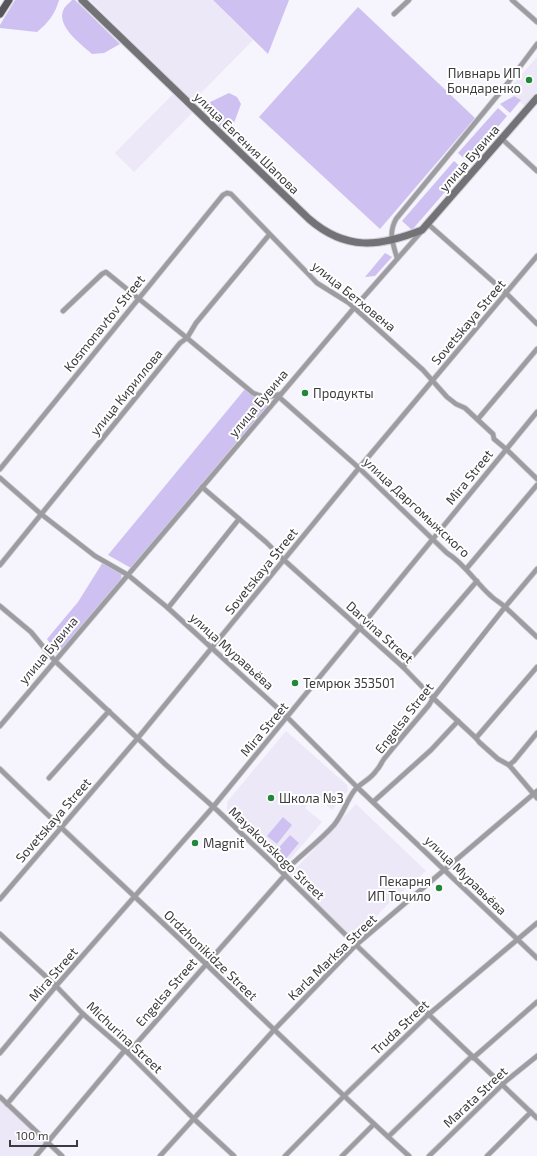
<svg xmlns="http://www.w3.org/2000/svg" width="537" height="1156" font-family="'Exo 2',sans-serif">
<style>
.built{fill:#ece8f7}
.green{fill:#cec1f1}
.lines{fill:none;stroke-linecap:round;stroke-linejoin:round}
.street-casing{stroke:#d1cfd6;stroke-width:6}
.secondary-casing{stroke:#d1cfd6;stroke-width:9}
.primary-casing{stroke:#d1cfd6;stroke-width:9}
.street{stroke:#9d9ca0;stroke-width:4.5}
.secondary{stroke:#737277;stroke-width:7}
.primary{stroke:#56555a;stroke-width:7}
.poi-dot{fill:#23873b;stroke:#fff;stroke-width:1.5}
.labels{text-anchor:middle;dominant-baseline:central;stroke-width:4;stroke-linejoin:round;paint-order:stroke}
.poi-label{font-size:13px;fill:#3c3b3e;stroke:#fff;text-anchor:start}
.street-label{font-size:13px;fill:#3c3b3e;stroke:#fff}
</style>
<rect width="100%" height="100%" fill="#f6f4fc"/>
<g class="built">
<path d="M90,0H213L253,40L193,101Z"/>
<path d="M537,57V92L525,106L507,91Z"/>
<path d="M173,94L192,113L134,172L115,153Z"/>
<path d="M286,731L347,785L348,791L332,810L315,795L305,808L322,822L285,865L227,811V802Z"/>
<path d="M356,804L426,871L388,904L355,939L289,876Z"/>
<path d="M0,1100L45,1142L34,1156H0Z"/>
</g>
<g class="green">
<path d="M15,0H59C55,14 48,23 37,32L0,28V25Z"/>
<path d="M72,0H75L120,44L104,53L92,54C81,44 53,24 65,7C67,5 70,2 72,0Z"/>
<path d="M213,0H289L268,54Z"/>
<path d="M358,7L475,118L380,229L259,117Z"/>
<path d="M229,93L237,97L241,104L231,131H225L204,111V105Z"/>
<path d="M514,96L521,100L510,113L500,104Z"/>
<path d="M498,108L507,116L468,162L458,153Z"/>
<path d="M454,161L464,170L412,230L402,221Z"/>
<path d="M385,253L392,257L375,276L365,277Z"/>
<path d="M245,389L268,405L131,568L108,555Z"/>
<path d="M103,562L122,573L121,579L61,650L56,653L47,639L78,602Z"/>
<path d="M283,817L292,825L277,844L267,836Z"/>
<path d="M290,835L299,843L284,861L274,853Z"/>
</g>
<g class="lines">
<g class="street-casing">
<g id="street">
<path d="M512,0L537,22"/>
<path d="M394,14L409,0"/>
<path d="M502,139L537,171"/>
<path d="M428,224L506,293L537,324"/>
<path d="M397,258C393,243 388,234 396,219L507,84L537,44"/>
<path d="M63,311L102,274L106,272L187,338L253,393C263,398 270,397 281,394"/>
<path d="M279,397L359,468L447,553C465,564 475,582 491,596C495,600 501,603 505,607C516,617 526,627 537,637"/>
<path d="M478,419L537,349"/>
<path d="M0,469L223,195L227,193L231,194L317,283L349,303L423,370L447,397L456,404L465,408L493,434L494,439L506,449L537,479"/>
<path d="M0,478L41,514L95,556L128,575L168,608L283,713L357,787L537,958"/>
<path d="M202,487L266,542L284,560L403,667L433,698L476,738L479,742L498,759L509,765L537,798"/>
<path d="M0,565L180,343L187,338L196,323L269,235"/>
<path d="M467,568L537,485"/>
<path d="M0,606L31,632L55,661L165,764L218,811L285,875L356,945L537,1118"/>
<path d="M168,608L239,519"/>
<path d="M403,667L477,581"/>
<path d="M0,726L354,308L421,232"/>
<path d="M476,738L537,667"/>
<path d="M509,765L514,761L537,733"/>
<path d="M0,769C68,835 138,899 206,964C273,1029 340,1093 409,1156"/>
<path d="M49,778L109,711"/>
<path d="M373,802L431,750L458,721"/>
<path d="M283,873C299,856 318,843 334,825C343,814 346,802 354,791C360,783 370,780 376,771C380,767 381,763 384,759C399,740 414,723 429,705L433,698L505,607L537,569"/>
<path d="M0,899L137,739L359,468L537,256"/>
<path d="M0,934L56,986L83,1014L128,1053L194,1119L234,1156"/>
<path d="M0,1053L56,986L213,807L537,412"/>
<path d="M128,1053L285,875"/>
<path d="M473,1058L537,1002"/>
<path d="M0,1097L62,1156"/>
<path d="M7,1104L83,1014"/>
<path d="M388,1137L472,1056"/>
<path d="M36,1156L125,1050"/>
<path d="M160,1156L274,1030L356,945L537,791"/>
<path d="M285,1156L344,1096L428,1015L537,923"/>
<path d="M342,1156L374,1124"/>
<path d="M429,1156L506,1081L537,1056"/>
<path d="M487,1156L531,1112"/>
</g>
</g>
<g class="secondary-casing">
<path id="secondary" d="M82,0L309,219C346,251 379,247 422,230L537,98"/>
</g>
<g class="primary-casing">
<path id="primary" d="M0,14L9,0"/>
</g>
<use href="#street" class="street"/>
<use href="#secondary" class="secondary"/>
<use href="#primary" class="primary"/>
</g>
<g class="poi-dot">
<circle cx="529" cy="80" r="4"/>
<circle cx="305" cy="393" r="4"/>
<circle cx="295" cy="683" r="4"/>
<circle cx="271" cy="798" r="4"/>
<circle cx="195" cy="843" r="4"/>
<circle cx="439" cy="888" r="4"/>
</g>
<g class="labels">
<g class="poi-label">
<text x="521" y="73" text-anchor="end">Пивнарь ИП<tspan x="521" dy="15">Бондаренко</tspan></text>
<text x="313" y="393">Продукты</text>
<text x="303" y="683">Темрюк 353501</text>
<text x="279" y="798">Школа №3</text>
<text x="203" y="843">Magnit</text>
<text x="431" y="881" text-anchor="end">Пекарня<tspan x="431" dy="15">ИП Точило</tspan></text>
</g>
<g class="street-label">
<text transform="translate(247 143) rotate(44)">улица Евгения Шапова</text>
<text transform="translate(469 158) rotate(-49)">улица Бувина</text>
<text transform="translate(354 296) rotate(39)">улица Бетховена</text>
<text transform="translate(468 322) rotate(-50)">Sovetskaya Street</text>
<text transform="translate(104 323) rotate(-51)">Kosmonavtov Street</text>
<text transform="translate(126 392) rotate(-51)">улица Кириллова</text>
<text transform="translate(258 403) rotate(-50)">улица Бувина</text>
<text transform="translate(469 477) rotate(-51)">Mira Street</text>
<text transform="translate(417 507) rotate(43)">улица Даргомыжского</text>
<text transform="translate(261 571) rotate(-51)">Sovetskaya Street</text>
<text transform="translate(380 632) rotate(42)">Darvina Street</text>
<text transform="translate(48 650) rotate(-50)">улица Бувина</text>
<text transform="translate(232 651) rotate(42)">улица Муравьёва</text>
<text transform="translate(404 718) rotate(-52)">Engelsa Street</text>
<text transform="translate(264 729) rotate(-50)">Mira Street</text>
<text transform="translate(53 820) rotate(-49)">Sovetskaya Street</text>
<text transform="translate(277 853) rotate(44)">Mayakovskogo Street</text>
<text transform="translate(466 875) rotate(44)">улица Муравьёва</text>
<text transform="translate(211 955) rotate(44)">Ordzhonikidze Street</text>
<text transform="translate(332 957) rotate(-44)">Karla Marksa Street</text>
<text transform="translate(53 974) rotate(-49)">Mira Street</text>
<text transform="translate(166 992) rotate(-49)">Engelsa Street</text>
<text transform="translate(400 1027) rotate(-43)">Truda Street</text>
<text transform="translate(125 1037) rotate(43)">Michurina Street</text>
<text transform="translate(475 1097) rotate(-43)">Marata Street</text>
</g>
</g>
<path d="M10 1140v6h67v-6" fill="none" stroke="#3c3b3e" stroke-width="2"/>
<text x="16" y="1140" font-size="12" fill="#3c3b3e" stroke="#ffffff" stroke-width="3" paint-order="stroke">100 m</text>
</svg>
